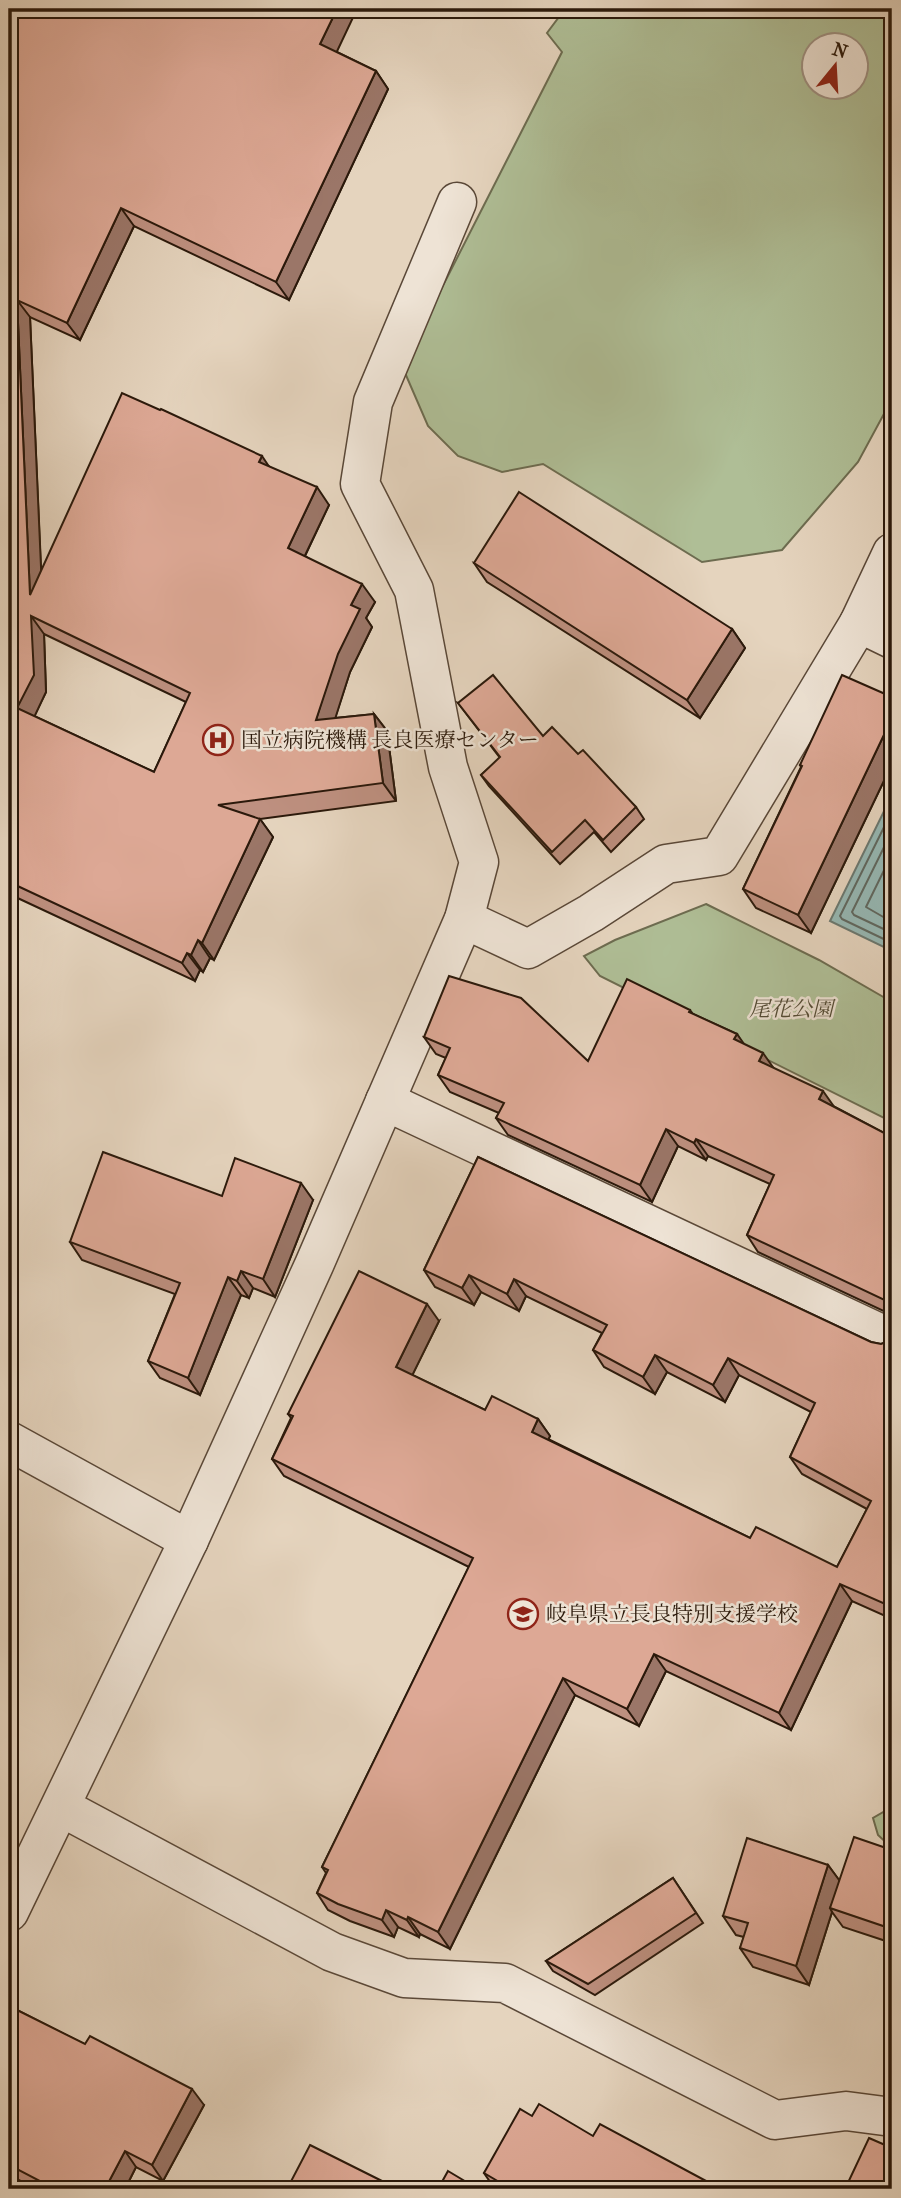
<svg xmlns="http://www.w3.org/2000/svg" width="901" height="2198" font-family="'IM FELL French Canon','Noto Serif JP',serif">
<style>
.green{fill:#afbe96;stroke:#6d6c50;stroke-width:2;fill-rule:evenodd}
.water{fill:#96b8b4;stroke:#6b7870;stroke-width:2}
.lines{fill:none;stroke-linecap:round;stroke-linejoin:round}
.shore{stroke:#606860;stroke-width:2}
.minor-casing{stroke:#5a4838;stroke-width:41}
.minor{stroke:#eee3d5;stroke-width:38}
.wall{fill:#be9080;stroke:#2b190b;stroke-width:2;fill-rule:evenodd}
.shaded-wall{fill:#9b7668;stroke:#2b190b;stroke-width:2}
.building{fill:#dda895;stroke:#2b190b;stroke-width:2;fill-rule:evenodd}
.labels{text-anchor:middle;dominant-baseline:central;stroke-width:5;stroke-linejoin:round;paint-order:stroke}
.poi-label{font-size:21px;fill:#2b190b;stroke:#eee3d5;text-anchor:start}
.park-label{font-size:21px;font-style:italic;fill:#534b35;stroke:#eee3d5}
</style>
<rect width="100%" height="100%" fill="#e5d4be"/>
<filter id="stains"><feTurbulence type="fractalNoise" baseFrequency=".00286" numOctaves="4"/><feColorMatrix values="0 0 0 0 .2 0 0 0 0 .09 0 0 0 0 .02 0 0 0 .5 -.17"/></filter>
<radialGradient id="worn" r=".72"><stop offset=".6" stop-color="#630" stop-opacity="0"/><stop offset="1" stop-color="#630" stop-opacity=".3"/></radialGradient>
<g class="green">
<path d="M565,9H892V399L858,462L782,550L702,562L543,464L502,472L458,456L428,426L402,366L562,52L547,33ZM814,46H856V88H814Z"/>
<path d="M706,904L819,960L892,1002V1122L600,976L584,956L615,940Z"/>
<path d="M892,1807V1848L878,1835L873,1818Z"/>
</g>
<path class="water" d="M892,795V951L830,921Z"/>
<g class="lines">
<g class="shore">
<path d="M892,811L840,916L842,919L892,943"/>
<path d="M892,831L852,912L854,915L892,933"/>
<path d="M892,854L866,907L892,922"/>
</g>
<g class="minor-casing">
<g id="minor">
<path d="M859,623L892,553"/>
<path d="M464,919L528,949L591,913L666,864L719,856L859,623L892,639"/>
<path d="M385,1101L892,1339"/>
<path d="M9,1441L189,1540"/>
<path d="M61,1807L332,1952L404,1978L505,1983L775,2120L846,2111L892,2117"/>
<path d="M9,1912L189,1540L314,1265L464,919L479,862L448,767L414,590L360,484L373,402L457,202"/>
</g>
</g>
<use href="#minor" class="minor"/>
</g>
<g class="wall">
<path d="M9,9L337,52L376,71L388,89L289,300L134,226L80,340L30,317L41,571L268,466L329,505L305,556L375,602L366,618L372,627L350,672L335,718L374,714L387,731L396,801L260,819L273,837L214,960L210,958L203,972L200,970L195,981L9,894ZM44,634L186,702L154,772L34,716L46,692Z"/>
<path d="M474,563L732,629L745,648L700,718L487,582Z"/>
<path d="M892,697V764L811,933L756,908L743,889L801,767L800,765Z"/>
<path d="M458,703L543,736L578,754L636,807L644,819L611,852L594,832L560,864L489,786L481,775L500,758Z"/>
<path d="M690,1010L693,1014L737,1034L743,1044L773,1068L835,1107L892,1137V1315L758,1252L747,1235L770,1184L708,1156L706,1160L678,1146L652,1202L508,1135L496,1118L499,1113L450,1092L438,1075L446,1058L436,1054L424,1037L588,1061Z"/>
<path d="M478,1157L871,1342L881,1344L892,1340V1619L852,1601L791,1730L666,1671L639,1726L575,1695L450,1949L420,1934L419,1937L398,1927L394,1937L350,1921L328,1910L317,1893L326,1873L322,1867L469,1567L284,1476L272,1459L291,1418L288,1414L439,1321L412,1375L485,1410L538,1419L550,1436L548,1439L750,1538L837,1567L867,1509L802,1474L790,1457L811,1412L739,1375L725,1402L667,1372L655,1394L604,1367L593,1350L602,1333L526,1296L519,1311L481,1292L474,1305L435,1287L424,1270Z"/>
<path d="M222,1196L313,1200L275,1297L253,1288L249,1298L241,1295L200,1395L160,1378L148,1361L175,1294L82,1260L70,1242Z"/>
<path d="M892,1850V1943L843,1927L832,1912L809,1985L753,1967L740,1948L744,1937L736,1935L723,1916L828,1865L839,1880Z"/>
<path d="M673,1878L703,1923L595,1995L553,1971L546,1961Z"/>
<path d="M9,2006L204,2105L163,2181L136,2167L125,2189H36L9,2175Z"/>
<path d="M532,2116L721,2189H495L484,2173Z"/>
</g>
<g class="shaded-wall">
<path d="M337,9H357L332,62L320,44Z"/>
<path d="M376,71L388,89L289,300L276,282Z"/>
<path d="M121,208L134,226L80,340L67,323Z"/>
<path d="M17,300L30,317L43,612L30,595Z"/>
<path d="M262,456L274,474L259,462Z"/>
<path d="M317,487L329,505L300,566L288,548Z"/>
<path d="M362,584L375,602L366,618L372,627L350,672L329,738L316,720L351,605Z"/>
<path d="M31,616L44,634L46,692L30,726L17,708Z"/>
<path d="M732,629L745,648L700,718L687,700Z"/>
<path d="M374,714L387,731L396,801L383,783Z"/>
<path d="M892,718V764L811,933L798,915Z"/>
<path d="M260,819L273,837L214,960L202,943Z"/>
<path d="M198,940L210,958L203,972L191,955Z"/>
<path d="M187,953L200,970L195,981L182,963Z"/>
<path d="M737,1034L749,1051L734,1039Z"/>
<path d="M763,1053L775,1070L759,1061Z"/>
<path d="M823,1091L835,1108L819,1099Z"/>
<path d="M666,1129L678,1146L652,1202L640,1185Z"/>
<path d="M696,1139L708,1156L706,1160L694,1143Z"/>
<path d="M301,1183L313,1200L275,1297L263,1279Z"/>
<path d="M241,1271L253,1288L249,1298L237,1281Z"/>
<path d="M469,1275L481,1292L474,1305L462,1288Z"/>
<path d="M228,1277L241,1295L200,1395L188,1378Z"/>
<path d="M514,1279L526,1296L519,1311L507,1294Z"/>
<path d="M427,1304L439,1321L408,1384L396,1367Z"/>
<path d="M655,1355L667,1372L655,1394L643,1377Z"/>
<path d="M728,1358L739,1375L725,1402L713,1385Z"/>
<path d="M538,1419L550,1436L544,1449L532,1432Z"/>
<path d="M840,1584L852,1601L791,1730L779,1713Z"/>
<path d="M654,1654L666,1671L639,1726L627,1709Z"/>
<path d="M563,1678L575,1695L450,1949L438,1932Z"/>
<path d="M828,1865L842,1884L830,1908L832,1912L809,1985L796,1966Z"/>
<path d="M386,1910L398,1927L394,1937L382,1920Z"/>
<path d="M408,1917L420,1934L419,1937L407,1920Z"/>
<path d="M192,2089L204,2105L163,2181L152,2165Z"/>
<path d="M125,2151L136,2167L125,2189H105Z"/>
</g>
<g class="building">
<path d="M9,9H337L320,44L376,71L276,282L121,208L67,323L17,300L30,595L122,393L160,410L161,409L262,456L259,462L317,487L288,548L362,584L351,605L360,609L338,654L316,720L374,714L383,783L218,805L260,819L202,943L198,940L191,955L187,953L182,963L9,882ZM31,616L190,693L154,772L17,708L34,675Z"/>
<path d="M519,492L732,629L687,700L474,563Z"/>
<path d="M493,675L543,736L552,727L578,754L583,750L636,807L603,840L585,820L552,852L481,775L500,757L458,703Z"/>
<path d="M842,675L892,697V718L798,915L743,889L802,766L800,765Z"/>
<path d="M449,976L521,998L588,1061L627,979L690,1010L689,1012L737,1034L734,1039L763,1053L759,1061L823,1091L819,1099L892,1137V1305L889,1302L747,1235L774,1175L696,1139L694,1143L666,1129L640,1185L496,1118L504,1103L438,1075L450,1048L424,1037Z"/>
<path d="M103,1152L222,1196L235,1158L301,1183L263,1279L241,1271L237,1281L228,1277L188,1378L148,1361L180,1283L70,1242Z"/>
<path d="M478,1157L871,1342L881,1344L892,1340V1607L840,1584L779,1713L654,1654L627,1709L563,1678L438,1932L408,1917L407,1920L386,1910L382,1920L338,1904L317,1893L328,1870L322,1867L473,1558L272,1459L293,1416L288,1414L359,1271L427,1304L396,1367L485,1410L492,1396L538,1419L532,1432L750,1538L756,1527L837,1567L871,1501L790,1457L815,1403L728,1358L713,1385L655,1355L643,1377L593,1350L607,1325L514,1279L507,1294L469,1275L462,1288L424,1270Z"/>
<path d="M854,1837L892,1850V1929L830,1908Z"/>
<path d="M747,1838L828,1865L796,1966L740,1948L748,1923L723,1916Z"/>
<path d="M673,1878L696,1913L588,1984L546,1961Z"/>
<path d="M9,2006L85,2044L90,2036L192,2089L152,2165L125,2151L105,2189H55L9,2165Z"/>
<path d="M539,2104L593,2136L600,2124L721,2189H511L484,2173L520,2109L532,2116Z"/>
<path d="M869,2138L892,2148V2189H845Z"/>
<path d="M310,2145L398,2189H287Z"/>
<path d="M448,2171L478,2189H438Z"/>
</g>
<defs>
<g id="hospital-ring" transform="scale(1.575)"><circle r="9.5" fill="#eee3d5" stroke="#8f2418" stroke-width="1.5"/><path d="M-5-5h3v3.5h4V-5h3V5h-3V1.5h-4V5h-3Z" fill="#8f2418"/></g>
<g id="school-ring" transform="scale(1.575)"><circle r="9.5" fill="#eee3d5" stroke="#8f2418" stroke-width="1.5"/><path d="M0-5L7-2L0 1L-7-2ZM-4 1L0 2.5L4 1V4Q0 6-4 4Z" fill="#8f2418"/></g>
</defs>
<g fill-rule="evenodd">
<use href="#hospital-ring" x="218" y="740"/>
<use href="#school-ring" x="523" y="1614"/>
</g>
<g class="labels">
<g class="poi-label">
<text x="241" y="740">国立病院機構 長良医療センター</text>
<text x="546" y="1614">岐阜県立長良特別支援学校</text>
</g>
<g class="park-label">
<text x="791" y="1009">尾花公園</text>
</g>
</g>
<rect width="901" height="2198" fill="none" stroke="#e5d4be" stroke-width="35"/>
<rect x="10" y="10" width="880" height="2177" fill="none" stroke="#2b190b" stroke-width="3.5"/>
<rect x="18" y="18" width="866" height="2163" fill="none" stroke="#2b190b" stroke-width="2"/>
<g transform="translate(835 66) rotate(18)"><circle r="33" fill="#eee3d5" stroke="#a09284" stroke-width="2"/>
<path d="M0-5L12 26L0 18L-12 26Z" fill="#8f2418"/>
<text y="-10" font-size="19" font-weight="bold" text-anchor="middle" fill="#2b190b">N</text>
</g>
<rect width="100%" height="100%" filter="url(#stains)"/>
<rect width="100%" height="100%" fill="url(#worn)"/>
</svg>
